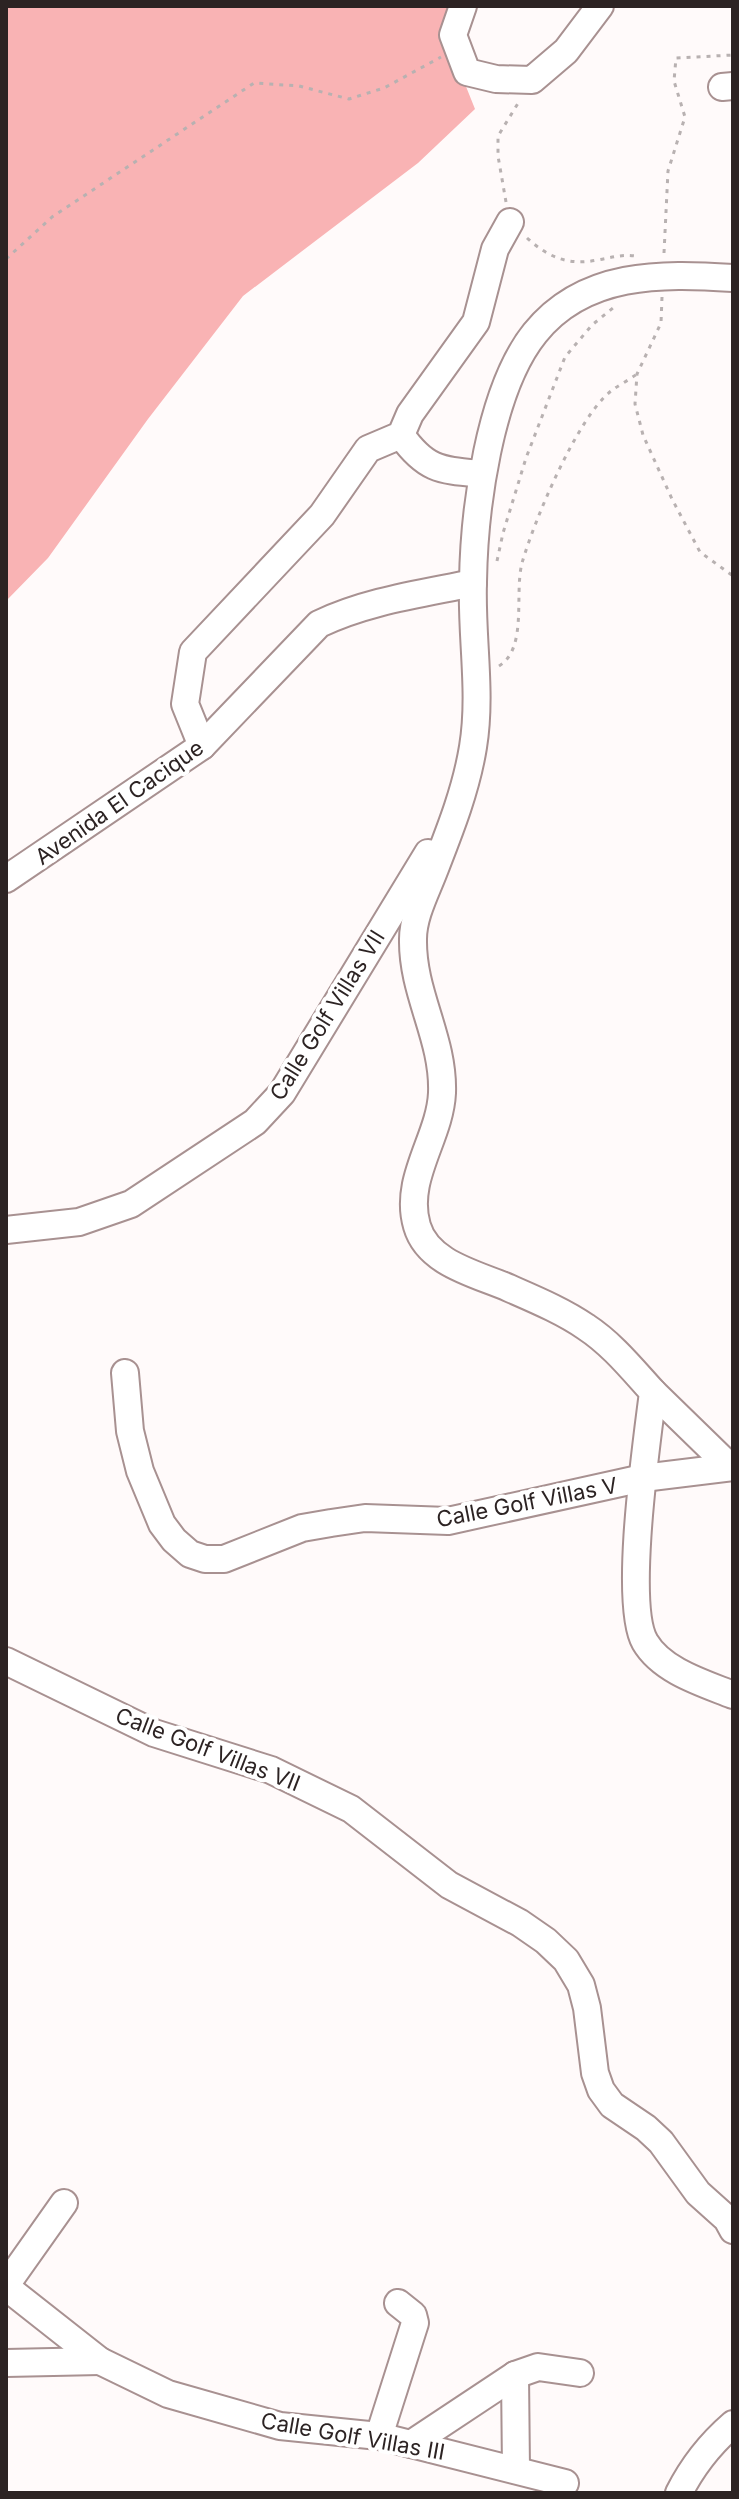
<svg xmlns="http://www.w3.org/2000/svg" width="739" height="2499" font-family="Inter,sans-serif">
<style>
.green{fill:#f9b3b4}
.lines{fill:none;stroke-linecap:round;stroke-linejoin:round}
.minor-casing{stroke:#a89191;stroke-width:30}
.path{stroke:#b8b1b1;stroke-width:3;stroke-dasharray:4 6;stroke-linecap:butt}
.minor{stroke:#fff;stroke-width:26}
.labels{text-anchor:middle;dominant-baseline:central;stroke-width:8;stroke-linejoin:round;paint-order:stroke}
.street-label{font-size:22px;fill:#2c2323;stroke:#fff}
</style>
<rect width="100%" height="100%" fill="#fffafa"/>
<path class="green" d="M6,6H450L443,29L475,109L418,163L243,296L148,419L48,558L6,601Z"/>
<g class="lines">
<g class="minor-casing">
<g id="minor">
<path d="M463,6L453,35L467,72L496,79L532,80L566,51L600,6"/>
<path d="M722,87L733,86"/>
<path d="M733,278C661,273 584,272 535,333C489,390 474,511 473,582C471,637 482,692 473,747C466,790 450,830 434,871C426,892 413,916 413,939C412,994 444,1038 442,1093C440,1138 403,1179 417,1226C428,1264 477,1274 509,1288C534,1299 563,1311 586,1327C612,1344 632,1369 653,1392C647,1441 623,1604 645,1642C662,1671 703,1683 733,1695"/>
<path d="M401,435C426,470 440,470 482,474"/>
<path d="M202,746L185,704L193,652L322,515L368,449L401,435L410,414L476,322L495,249L510,222"/>
<path d="M6,879L202,746L319,624C367,601 420,594 473,583"/>
<path d="M6,1230L79,1222L131,1204L255,1122L282,1093L428,853"/>
<path d="M125,1373L130,1431L140,1471L162,1524L174,1540L190,1554L205,1559H224L302,1528L331,1523L365,1518L448,1521L643,1478L733,1467"/>
<path d="M653,1392L729,1466"/>
<path d="M6,1661L154,1733L271,1770L351,1809L449,1885L520,1923L546,1941L566,1960L581,1985L587,2008L595,2073L601,2090L612,2105L646,2128L661,2142L698,2193L727,2219L733,2230"/>
<path d="M6,2285L64,2203"/>
<path d="M6,2287L100,2361L168,2394L280,2426L379,2436L565,2483"/>
<path d="M6,2363L100,2361"/>
<path d="M515,2375L516,2470"/>
<path d="M379,2436L415,2323L413,2315L398,2303"/>
<path d="M411,2444L515,2375L538,2367L580,2373"/>
<path d="M679,2493C692,2467 711,2443 733,2424"/>
</g>
</g>
<g class="path">
<path d="M506,202L498,156V136L520,100"/>
<path d="M527,238C548,257 568,266 597,260C610,258 621,254 635,256"/>
<path d="M664,253L668,171L685,117L674,81L676,58L733,55"/>
<path d="M6,259L52,217L254,83L299,86L349,99L384,88L441,57"/>
<path d="M662,297L661,323L637,374L635,404L643,435L672,499L700,552L733,576"/>
<path d="M497,561L503,533L526,458L565,357L592,325L613,308"/>
<path d="M499,666C528,648 514,594 522,563C534,521 577,418 611,391C619,385 629,380 637,374"/>
</g>
<use href="#minor" class="minor"/>
</g>
<g class="labels">
<g class="street-label">
<text transform="translate(119 802) rotate(-35)">Avenida El Cacique</text>
<text transform="translate(327 1015) rotate(-58)">Calle Golf Villas VII</text>
<text transform="translate(527 1502) rotate(-11)">Calle Golf Villas V</text>
<text transform="translate(208 1749) rotate(21)">Calle Golf Villas VII</text>
<text transform="translate(353 2436) rotate(10)">Calle Golf Villas III</text>
</g>
</g>
<rect width="739" height="2499" fill="none" stroke="#2c2323" stroke-width="16"/>
</svg>
